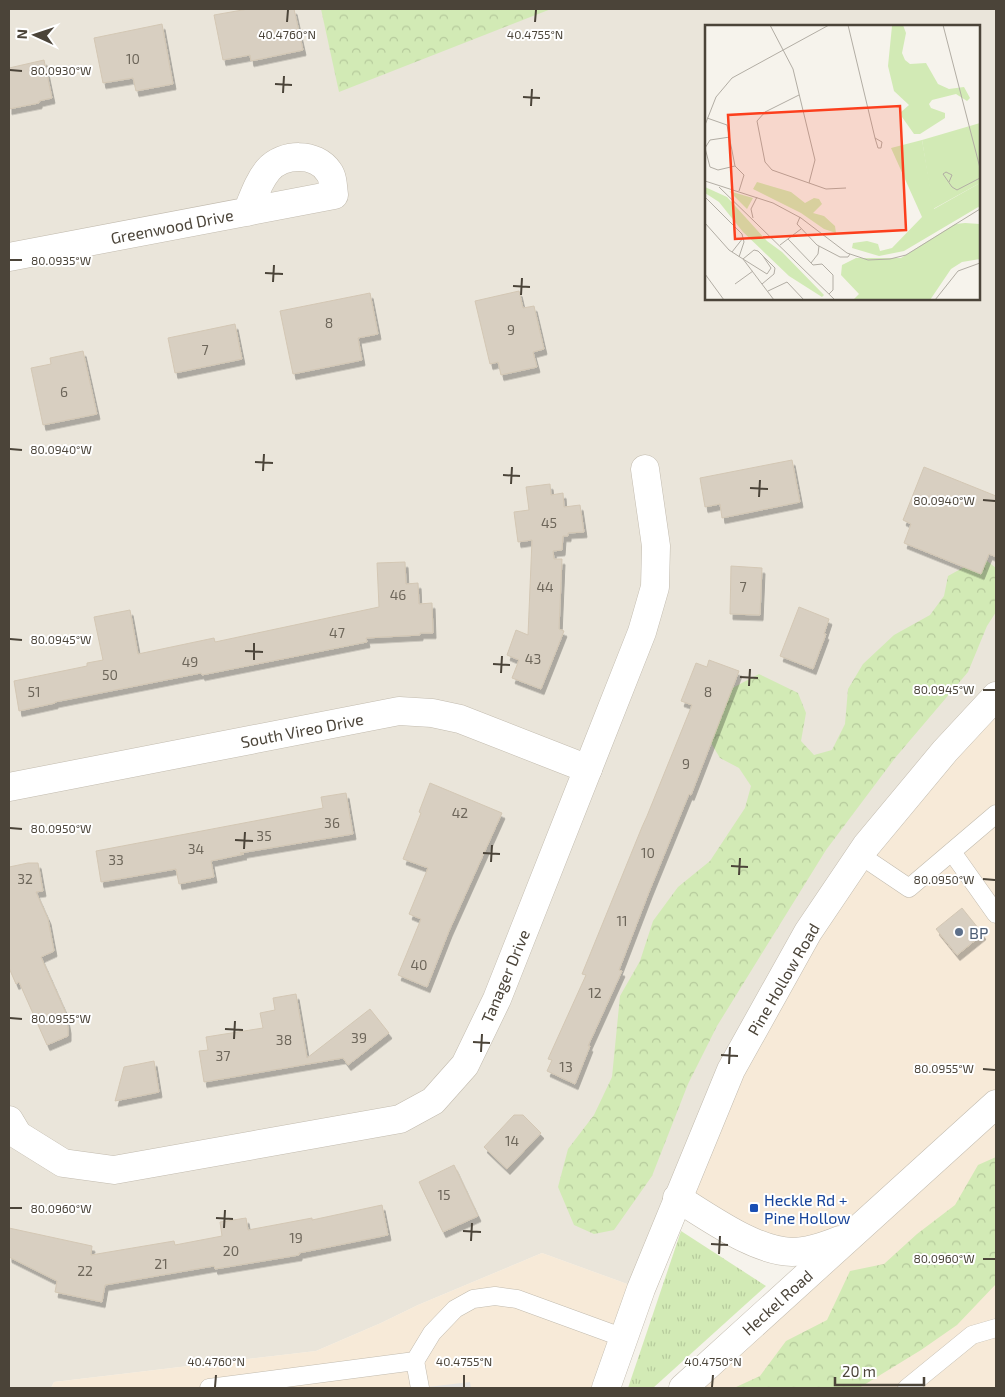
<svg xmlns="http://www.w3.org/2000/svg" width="1005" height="1397" font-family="'Exo 2',sans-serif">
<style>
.residential{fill:#eae5da;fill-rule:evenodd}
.commercial{fill:#f7ead8}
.grass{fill:url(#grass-tufts)}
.forest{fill:url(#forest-crowns)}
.parking{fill:#e5e3e0}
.building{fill:#d8cfc1;stroke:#d3c7b4;filter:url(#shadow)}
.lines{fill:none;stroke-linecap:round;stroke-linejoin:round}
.service-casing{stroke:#c2bbae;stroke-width:19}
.minor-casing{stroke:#c2bbae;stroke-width:29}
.tertiary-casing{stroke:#c2bbae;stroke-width:29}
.service{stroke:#fff;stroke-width:18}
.minor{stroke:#fff;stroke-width:28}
.tertiary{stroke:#fff;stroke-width:28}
.ticks{fill:none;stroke:#4b4439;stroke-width:2}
.service-dot{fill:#5c6f8a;stroke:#fff;stroke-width:2}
.transit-dot{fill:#1a4fb4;stroke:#fff;stroke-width:2}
.labels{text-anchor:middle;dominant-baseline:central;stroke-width:4;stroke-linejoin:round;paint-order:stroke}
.number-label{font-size:14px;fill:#6e675b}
.street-label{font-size:16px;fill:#4b4439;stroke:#fff}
.service-label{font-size:16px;fill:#4e5e75;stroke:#fff;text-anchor:start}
.transit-label{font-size:16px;fill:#164399;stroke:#fff;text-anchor:start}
.inset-road{fill:none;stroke:#b2ada4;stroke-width:1}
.view{fill:#fc3f1d;fill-opacity:0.15;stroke:#fc3f1d;stroke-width:2.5}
.inset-edge{fill:none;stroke:#4b4439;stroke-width:2.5}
.ticks-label{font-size:12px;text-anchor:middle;fill:#4b4439;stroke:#fff;stroke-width:4;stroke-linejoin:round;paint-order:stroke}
</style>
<defs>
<pattern id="grass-tufts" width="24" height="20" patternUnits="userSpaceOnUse" patternTransform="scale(1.25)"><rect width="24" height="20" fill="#d2eab5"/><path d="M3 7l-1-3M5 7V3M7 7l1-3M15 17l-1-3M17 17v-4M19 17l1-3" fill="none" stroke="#b6ca9c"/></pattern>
<pattern id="forest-crowns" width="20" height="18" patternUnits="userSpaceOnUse" patternTransform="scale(1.25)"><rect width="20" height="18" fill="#d2eab5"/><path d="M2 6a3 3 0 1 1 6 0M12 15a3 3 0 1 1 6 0" fill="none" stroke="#b6ca9c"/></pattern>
<filter id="shadow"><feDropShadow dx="3" dy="5.5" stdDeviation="0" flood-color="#0004"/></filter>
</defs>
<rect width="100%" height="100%" fill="#f6f3ec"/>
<path class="residential" d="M9,9H996V696L641,1289L542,1253L418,1305L381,1323L316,1351L54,1382L51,1388H9ZM706,26H979V299H706Z"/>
<g class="commercial">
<path d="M996,696V1388H683L847,1238L792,1252L677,1198L808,932Z"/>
<path d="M542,1253L641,1289L606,1388H51L54,1382L316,1351L381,1323L418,1305Z"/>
</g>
<path class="grass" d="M681,1231L766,1286L653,1388H628Z"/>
<g class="forest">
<path d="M321,9H551L339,92Z"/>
<path d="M987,561L996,568V612L987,626L968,672L895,758L826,850L717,1026L688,1084L652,1176L614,1230L594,1234L574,1225L558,1187L568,1149L594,1115L612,1077L620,996L640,961L653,921L678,887L710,861L745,808L751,786L739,768L720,758L708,738L719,695L759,674L798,693L806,713L801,741L814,755L832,750L845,724L848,689L863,664L894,635L930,615L944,596L948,576L966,566Z"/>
<path d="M996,1157V1284L957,1325L921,1350L859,1388H734L760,1376L786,1341L827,1320L850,1271L884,1264L917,1234L955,1205L978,1165Z"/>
</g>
<path class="parking" d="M470,1382L471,1388H419Z"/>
<g class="building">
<path d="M248,9H294L303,50L251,61L250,55L223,60L214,15Z"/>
<path d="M162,24L173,84L136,91L133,78L103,83L94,38Z"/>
<path d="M44,60L52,98L39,101V103L9,109V68Z"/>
<path d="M519,291L523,308L534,306L544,349L533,352L537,367L501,375L498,362L490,364L475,301Z"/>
<path d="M370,293L378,334L358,338L362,360L293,374L280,311Z"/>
<path d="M235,324L242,359L175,373L168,338Z"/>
<path d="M83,351L97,414L43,425L31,368L51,364L50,358Z"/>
<path d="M792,460L800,502L722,518L720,504L705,507L700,478Z"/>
<path d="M924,467L996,496V557L989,554L981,574L904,543L911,524L903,520Z"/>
<path d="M550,484L551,495L563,493L564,507L580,505L584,532L568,533V536H563L562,550L553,551L554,559H562L559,629L564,631L541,689L512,678L519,660L507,655L516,630L528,635L532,540L518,542L514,512L529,510L526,487Z"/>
<path d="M405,562L406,584L418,583L419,604L432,603L433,633H420V635L366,638L367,642L202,675L201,673L55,702V703L19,711L14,681L87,666V663L103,660L94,617L130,610L138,654L214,638L215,642L379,607L377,563Z"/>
<path d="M731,566L762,568L760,615L730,614Z"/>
<path d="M799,607L829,619L824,634H826L813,669L780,656Z"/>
<path d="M709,660L739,671L691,795L689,794L649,892L619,970L622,971L588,1046H590L575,1084L547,1071L552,1060L548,1059L586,975L582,974L642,827L647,816L692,705L681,701L696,663L707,667Z"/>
<path d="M430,783L502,813L449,931L427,987L398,975L421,919L409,914L428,868L403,859L421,813L419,812Z"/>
<path d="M346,793L353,834L240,853L244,854L211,861L214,877L179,884L176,869L101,882L96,851L323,808L321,797Z"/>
<path d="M28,863H38L43,891L36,892L48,919L54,951L41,957L65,1011L68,1028V1036L47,1045L19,982L16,984L9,968V867Z"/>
<path d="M962,908L983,934L957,955L936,929Z"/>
<path d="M296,994L307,1058L370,1009L389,1033L348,1065L343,1058L204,1082L199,1051L208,1050L206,1037L263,1028L260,1013L275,1010L273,998Z"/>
<path d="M154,1061L159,1092L115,1101L124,1067Z"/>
<path d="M514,1115H523L541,1133L507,1169L484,1147Z"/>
<path d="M454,1165L478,1216L443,1232L419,1182Z"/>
<path d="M382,1205L388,1235L299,1253V1255L215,1269L214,1266L105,1285L102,1302L55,1292L57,1281L9,1257V1228L92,1246L91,1255L174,1241L175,1245L222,1236L220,1222L246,1218L248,1230L312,1218V1220Z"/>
</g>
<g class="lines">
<g class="service-casing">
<g id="service">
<path d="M952,852L996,914"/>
<path d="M860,855L909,888L996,814"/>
<path d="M415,1361L420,1388"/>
<path d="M209,1388L415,1361L432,1333L455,1309L473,1299L495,1296L517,1299L624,1338"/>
<path d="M907,1388L972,1335L996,1328"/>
</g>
</g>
<g class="minor-casing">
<g id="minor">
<path d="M9,257L334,195C333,188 333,177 329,172C316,152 283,153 268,170C258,182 253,198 247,212"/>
<path d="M9,787L399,711L432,713L460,719L588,769"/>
<path d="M9,1120L18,1135L63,1163L114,1170L400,1119L433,1101L465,1065L497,999L642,632L655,587L656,546L645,469"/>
</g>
</g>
<g class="tertiary-casing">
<g id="tertiary">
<path d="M677,1198C709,1217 754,1251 792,1252C809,1252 825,1246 840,1240"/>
<path d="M606,1388L641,1289L731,1070L808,932L866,846L945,751L996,696"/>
<path d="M683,1388L996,1104"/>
</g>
</g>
<use href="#service" class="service"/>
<use href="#minor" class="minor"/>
<use href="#tertiary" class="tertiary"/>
</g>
<path class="ticks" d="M287,22L288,10M535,22L536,10M10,70L22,71M275,84L292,85M283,93L284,76M523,97L540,98M531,106L532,89M10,260H22M265,273L283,274M273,282L274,265M513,286L530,287M521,295L522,278M10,449L22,450M255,462L273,463M263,471L264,454M503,475L520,476M511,484L512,467M750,488L768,489M759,497L760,480M983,500L995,501M10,639L22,640M245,651L263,652M254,660V643M493,664L510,665M501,673L502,656M740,677L758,678M749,686L750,669M983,690H995M10,828L22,829M235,840L253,841M244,849L245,832M483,853L500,854M491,862L492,845M731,866L748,867M739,875L740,858M983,879L995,880M10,1018L22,1019M225,1029L243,1030M234,1039L235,1021M473,1042L490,1043M481,1052L482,1034M721,1055L738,1056M729,1064L730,1047M983,1069L995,1070M10,1208H22M216,1218L233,1219M224,1228L225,1210M463,1231L481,1232M471,1241L472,1223M711,1244L728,1245M719,1254L720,1236M983,1259H995M215,1387L216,1375M464,1387V1375M712,1387L713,1375"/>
<circle class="service-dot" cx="959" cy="932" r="5"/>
<rect class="transit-dot" x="749" y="1203" width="10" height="10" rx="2.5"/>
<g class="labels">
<g class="number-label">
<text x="133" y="58">10</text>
<text x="329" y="322">8</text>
<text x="511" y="329">9</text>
<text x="205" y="349">7</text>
<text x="64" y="391">6</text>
<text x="549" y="522">45</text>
<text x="545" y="586">44</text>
<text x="743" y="586">7</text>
<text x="398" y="594">46</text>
<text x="337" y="632">47</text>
<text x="533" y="658">43</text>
<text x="190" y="661">49</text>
<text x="110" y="674">50</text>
<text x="34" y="691">51</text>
<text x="708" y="691">8</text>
<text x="686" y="763">9</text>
<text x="460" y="812">42</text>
<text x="332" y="822">36</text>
<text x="264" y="835">35</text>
<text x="196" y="848">34</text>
<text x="648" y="852">10</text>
<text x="116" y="859">33</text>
<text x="25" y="878">32</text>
<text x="622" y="920">11</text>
<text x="419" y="964">40</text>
<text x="595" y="992">12</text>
<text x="359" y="1037">39</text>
<text x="284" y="1039">38</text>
<text x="223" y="1055">37</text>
<text x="566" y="1066">13</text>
<text x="512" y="1140">14</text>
<text x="444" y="1194">15</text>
<text x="296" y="1237">19</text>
<text x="231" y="1250">20</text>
<text x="161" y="1263">21</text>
<text x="85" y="1270">22</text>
</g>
<g class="street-label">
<text transform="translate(172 226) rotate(-11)">Greenwood Drive</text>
<text transform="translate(302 730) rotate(-11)">South Vireo Drive</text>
<text transform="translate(505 976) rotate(-67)">Tanager Drive</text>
<text transform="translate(783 979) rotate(-60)">Pine Hollow Road</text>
<text transform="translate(777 1302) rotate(-42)">Heckel Road</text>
</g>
<g class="service-label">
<text x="969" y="932">BP</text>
</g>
<g class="transit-label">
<text x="764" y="1199">Heckle Rd +<tspan x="764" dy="18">Pine Hollow</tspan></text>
</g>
</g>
<g transform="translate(705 25)">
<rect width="275" height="275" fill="#f6f3ec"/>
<path d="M24,166L48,173L42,184Z" fill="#d2eab5"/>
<path d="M198,0L201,8L197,28L200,35L205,39L221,38L233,59L244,64L259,62L265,73L262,76L251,69L227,75L224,79L226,83L240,88V93L215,109H209L197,92L196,87L204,80L189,66L183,41L187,1ZM217,115L229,184L275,158V181L199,226L174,231L147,223L148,218L162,216L173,219L175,226L187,223L217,192L186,123ZM52,157L86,167L100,178L109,173L114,174L117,179L108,188L119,191L130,201L131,208L119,204L96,188L48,164ZM0,162L22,172L62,216L77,227L119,270L117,272L84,251L38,207L14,177L0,168ZM260,198L275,199V234L257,237L246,244L225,275H148L154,269L136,250L137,240L151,233H196L250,199Z" fill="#d2eab5"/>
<path d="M275,98V158L228,184L217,115Z" fill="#d2eab5"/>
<path class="inset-road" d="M65,0L88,44L110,135L104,158M143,0L170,113L173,123H176L177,117L170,113M238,0L275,143M94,70L60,87L52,96L60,137L67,145L121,164L141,163M2,93L22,100L30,141L39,150L34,166M0,100L11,72L27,53L124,0M25,112L5,115L0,123L5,142L13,145L30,141M0,156L68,178L96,193L142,228L163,235L185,234L201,230L275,184M244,157L247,150L241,147L238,149L247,162L252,165L275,153M14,162L130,275M0,172L37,209L39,217L34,232M95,192L92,199L112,220L135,232H143L145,229M48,193L46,184L52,172M0,198L24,225L38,234L69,275M83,214L108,240L117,239L128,250V265L124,269M75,220L96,204M27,227L38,213M106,238L113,229L114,221M0,249L19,275M30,259L48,246M57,259L69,249L70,243L53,226L49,225L38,234L62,249L66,243L58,231M63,266L82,257L99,275M230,275L253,246L275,238"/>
<path class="view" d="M195,81L201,205L30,214L23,90Z"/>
<rect width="275" height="275" class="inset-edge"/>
</g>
<g class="ticks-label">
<text x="287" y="39">40.4760°N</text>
<text x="535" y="39">40.4755°N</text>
<text x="61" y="75">80.0930°W</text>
<text x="61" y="265">80.0935°W</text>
<text x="61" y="454">80.0940°W</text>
<text x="944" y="505">80.0940°W</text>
<text x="61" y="644">80.0945°W</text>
<text x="944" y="694">80.0945°W</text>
<text x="61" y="833">80.0950°W</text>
<text x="944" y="884">80.0950°W</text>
<text x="61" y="1023">80.0955°W</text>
<text x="944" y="1073">80.0955°W</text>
<text x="61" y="1213">80.0960°W</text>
<text x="944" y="1263">80.0960°W</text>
<text x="216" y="1366">40.4760°N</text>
<text x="464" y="1366">40.4755°N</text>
<text x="713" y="1366">40.4750°N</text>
</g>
<rect width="1005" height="1397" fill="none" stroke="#4b4439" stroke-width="20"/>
<g transform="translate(35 35) rotate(273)" stroke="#ffffff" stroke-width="4" paint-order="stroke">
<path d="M0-4L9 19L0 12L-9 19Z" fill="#4b4439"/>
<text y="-8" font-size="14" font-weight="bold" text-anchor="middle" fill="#4b4439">N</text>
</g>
<path d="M835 1377v8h89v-8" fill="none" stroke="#4b4439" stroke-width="2.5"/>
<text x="842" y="1377" font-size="15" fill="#4b4439" stroke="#ffffff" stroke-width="4" paint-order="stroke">20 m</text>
</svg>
